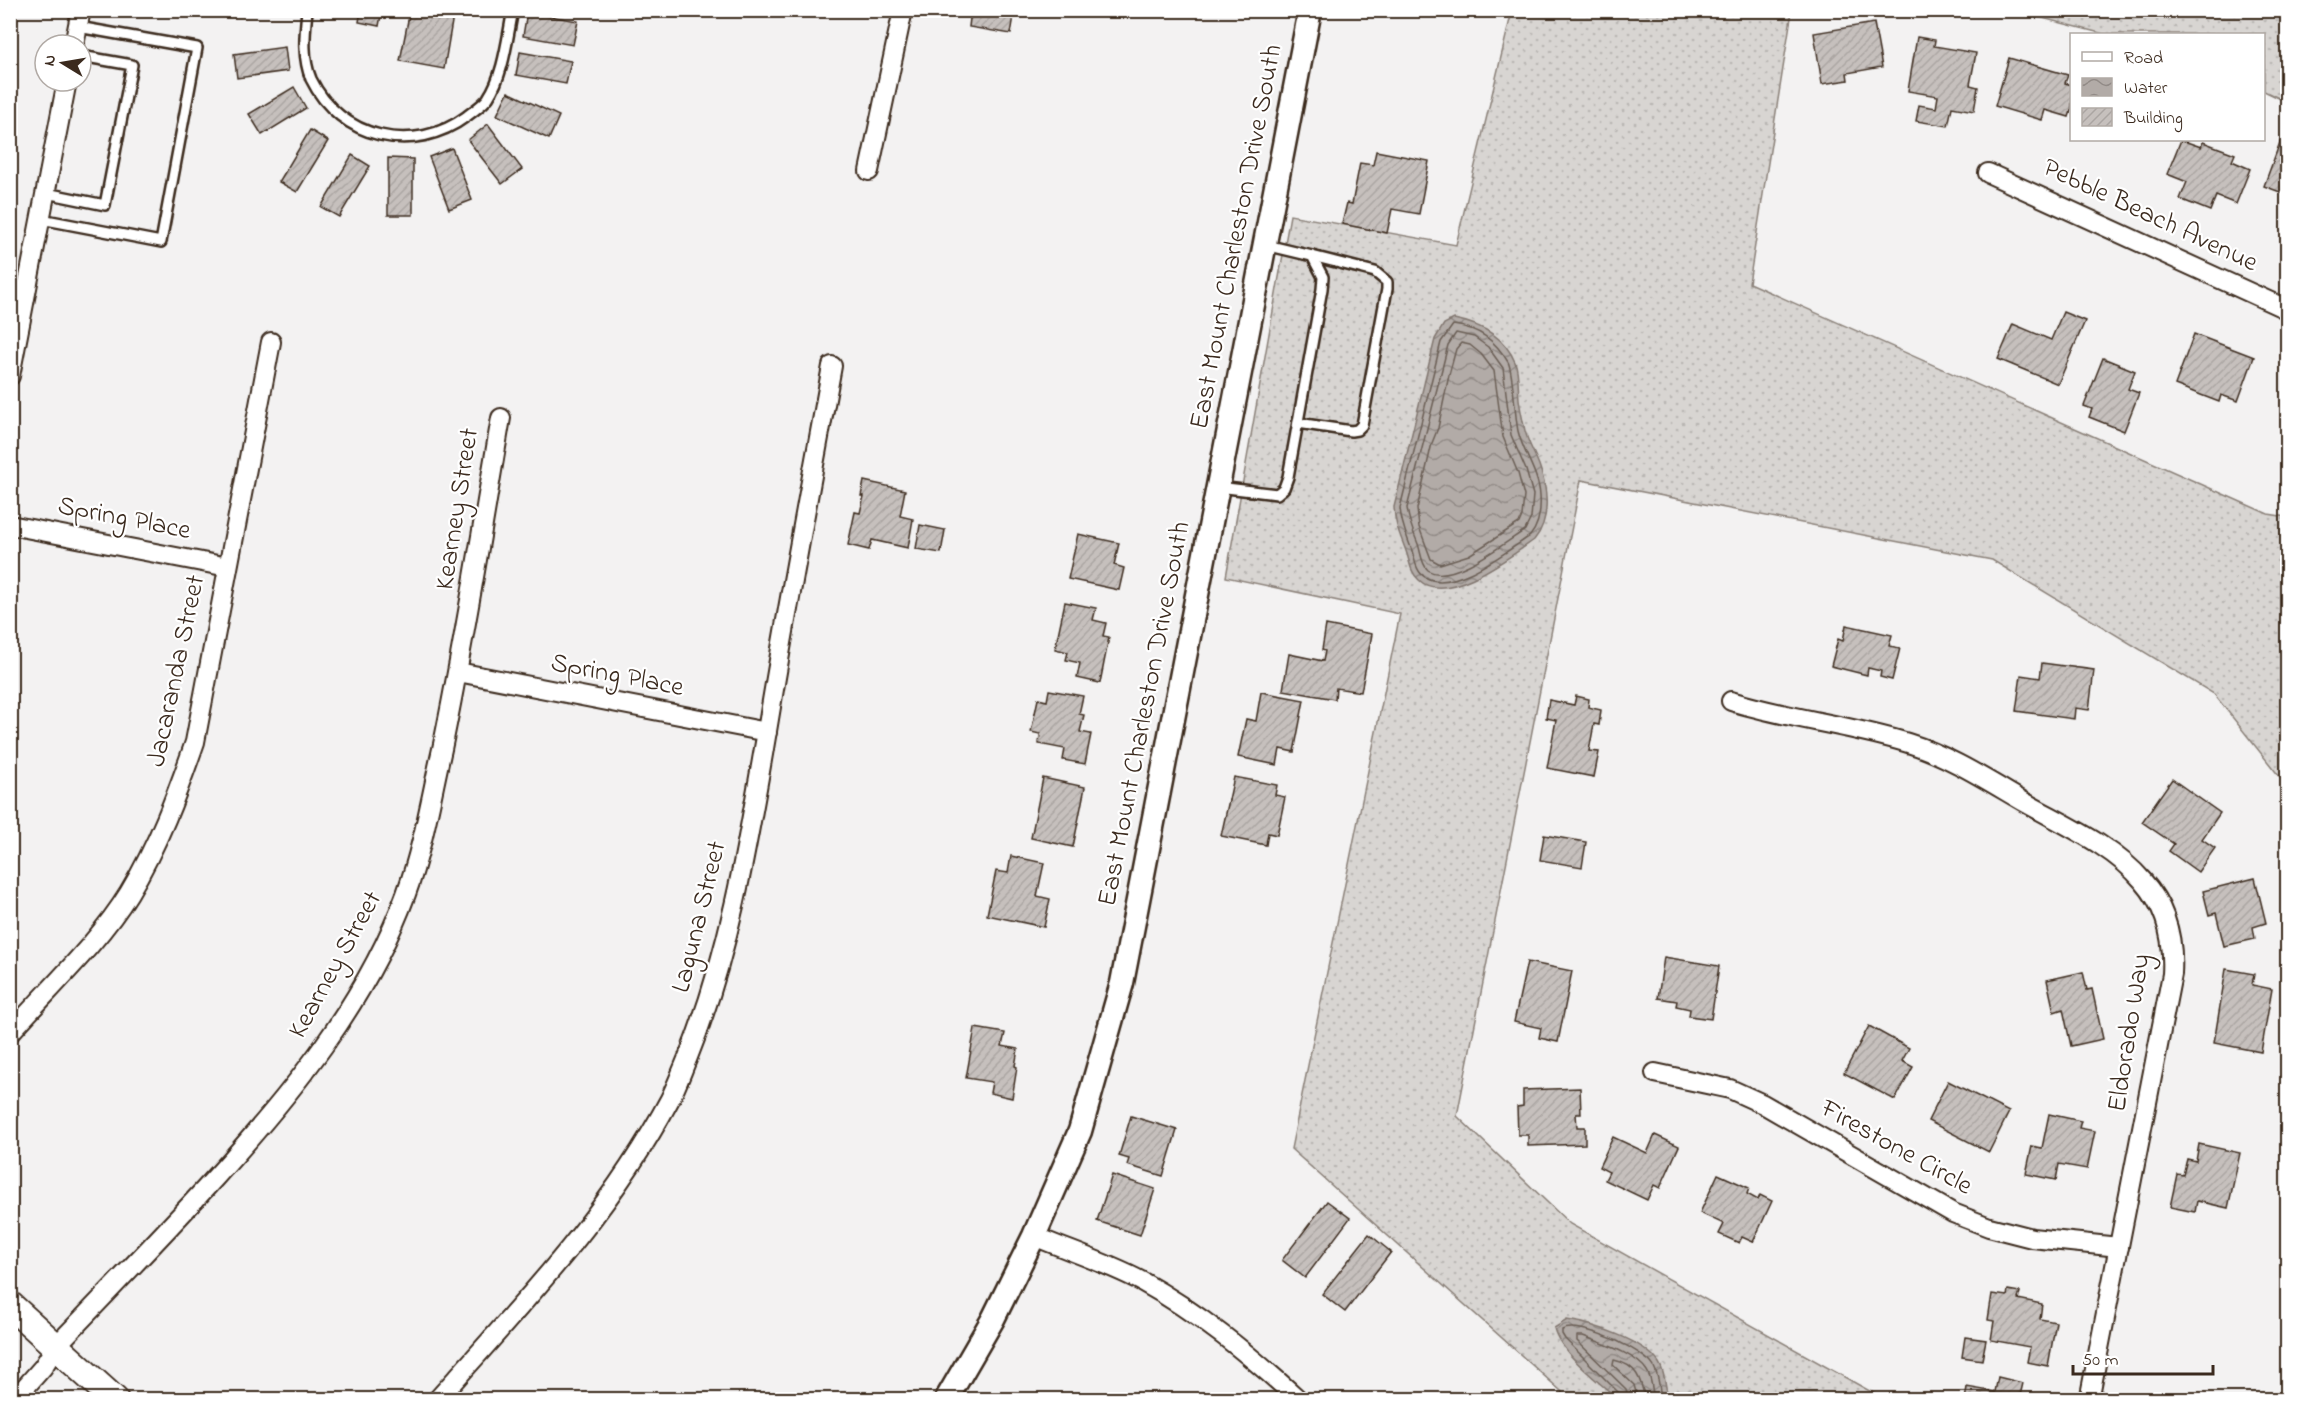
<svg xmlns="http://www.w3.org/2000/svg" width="2298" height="1410" font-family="'Indie Flower',sans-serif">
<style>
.grass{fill:url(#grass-dots);stroke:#8a8078;stroke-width:1.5}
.water{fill:url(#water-waves);stroke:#827770;stroke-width:1.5}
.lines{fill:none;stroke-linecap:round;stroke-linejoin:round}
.shore{stroke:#6b5e55;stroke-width:1.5}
.building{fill:url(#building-hatch);stroke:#3b2a1e;stroke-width:1.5}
.service-casing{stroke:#3b2a1e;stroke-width:14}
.minor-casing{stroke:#3b2a1e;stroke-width:22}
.tertiary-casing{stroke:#3b2a1e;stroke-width:27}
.secondary-casing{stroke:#3b2a1e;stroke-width:30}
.service{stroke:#fff;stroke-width:9}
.minor{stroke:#fff;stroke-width:18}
.tertiary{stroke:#fff;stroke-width:22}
.secondary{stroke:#fff;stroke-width:26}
.labels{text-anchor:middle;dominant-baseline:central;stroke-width:4.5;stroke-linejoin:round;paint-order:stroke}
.street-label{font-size:27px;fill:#3b2a1e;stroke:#fff}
</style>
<defs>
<pattern id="grass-dots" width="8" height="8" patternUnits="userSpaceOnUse" patternTransform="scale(1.5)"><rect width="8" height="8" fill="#d8d5d2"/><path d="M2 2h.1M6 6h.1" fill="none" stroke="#bab7b4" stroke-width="1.8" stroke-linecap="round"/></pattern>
<pattern id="water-waves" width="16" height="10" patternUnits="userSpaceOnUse" patternTransform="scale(1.5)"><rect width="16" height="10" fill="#b2aba7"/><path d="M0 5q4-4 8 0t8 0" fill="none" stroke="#928b87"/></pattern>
<pattern id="building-hatch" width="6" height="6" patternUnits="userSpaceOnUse" patternTransform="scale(1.5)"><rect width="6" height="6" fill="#c6c0bd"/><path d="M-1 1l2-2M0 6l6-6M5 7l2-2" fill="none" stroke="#aba5a2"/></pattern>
</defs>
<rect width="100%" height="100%" fill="#f3f2f2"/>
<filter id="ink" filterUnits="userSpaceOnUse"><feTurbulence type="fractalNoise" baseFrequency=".0167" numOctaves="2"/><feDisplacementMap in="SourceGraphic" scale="12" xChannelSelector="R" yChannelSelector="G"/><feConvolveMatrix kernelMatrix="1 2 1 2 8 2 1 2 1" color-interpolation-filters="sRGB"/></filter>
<g filter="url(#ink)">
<g class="grass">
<path d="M1512,11H1792L1749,283L2268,514L2287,517V786L2214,694L1992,560L1581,480L1457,1116L1570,1224L1875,1394L1874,1400L1570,1399L1291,1149L1400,614L1226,577L1290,215L1456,245Z"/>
<path d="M2015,11H2287V102L2264,91V34H2104Z"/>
</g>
<g class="water">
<path d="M1454,319C1480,324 1504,335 1515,362C1519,372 1518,388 1519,399C1520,408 1522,417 1524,426C1526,440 1534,452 1539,465C1548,489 1551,520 1534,540C1511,556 1446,606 1419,580C1410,572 1410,562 1406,551C1400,534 1395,526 1394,507L1435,339L1444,324Z"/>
<path d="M1567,1320C1593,1324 1644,1340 1659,1363C1665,1372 1666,1389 1668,1399H1618C1599,1382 1560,1353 1554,1328Z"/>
</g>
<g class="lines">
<g class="shore">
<path d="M1453,325C1479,328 1495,340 1508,362C1513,370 1515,417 1518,431C1523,453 1539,473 1540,496C1541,510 1539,525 1530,536C1507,551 1453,594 1425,577C1415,571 1415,558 1411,548C1406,534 1401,523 1400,508L1441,342Z"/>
<path d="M1456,333L1474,337L1488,347L1503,368L1511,435L1526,470L1533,495L1531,518L1525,530C1506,542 1450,586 1428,570C1421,564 1421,552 1418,544C1413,532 1409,522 1407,508L1448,345Z"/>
<path d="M1461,343L1470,345L1481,354L1494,371L1503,437L1518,473L1524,496L1522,516L1519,523L1469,555L1440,564L1431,559L1419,527L1417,509L1432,443L1438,428L1449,375L1456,349Z"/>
<path d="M1621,1400L1619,1393L1565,1339L1562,1334V1330C1579,1320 1645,1350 1654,1367C1659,1376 1660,1390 1661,1400"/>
<path d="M1629,1400L1626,1389L1577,1341V1336H1583C1601,1343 1637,1354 1647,1371C1652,1378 1652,1391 1654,1400"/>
<path d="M1638,1400L1634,1385L1613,1365L1614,1360C1637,1365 1641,1379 1645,1400"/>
</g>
</g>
<g class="building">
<path d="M361,10H382L379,26L359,22Z"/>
<path d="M410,10H454L444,69L400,61Z"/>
<path d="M971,10H1015L1011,34L969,27Z"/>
<path d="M527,12L578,21L573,45L523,36Z"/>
<path d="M1874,23L1882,67L1847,73L1848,80L1822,84L1814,33Z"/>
<path d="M1917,37L1935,40L1934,46L1976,53L1970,85L1978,87L1974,111L1952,107L1948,126L1916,121L1919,105L1936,108L1938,96L1908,91Z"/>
<path d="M285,47L288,71L237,78L234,54Z"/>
<path d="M520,52L571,61L566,84L516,75Z"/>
<path d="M2009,58L2068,75L2065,83L2072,85V108L2069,117L2045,110L2042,120L1995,106Z"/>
<path d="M294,87L306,108L262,135L249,114Z"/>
<path d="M508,92L559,116L549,139L497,115Z"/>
<path d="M488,124L522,169L502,184L468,140Z"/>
<path d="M310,130L328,141L297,192L279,182Z"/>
<path d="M2283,134L2288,135V195L2264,186Z"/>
<path d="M2181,140L2201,147L2203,142L2235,154L2232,161L2250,169L2236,204L2216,196L2210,211L2180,199L2187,182L2167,174Z"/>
<path d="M452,148L472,200L449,209L429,157Z"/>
<path d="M1376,151L1429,161L1419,214L1392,209L1387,233L1342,224L1347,203L1352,204L1360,163L1373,165Z"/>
<path d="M352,155L370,166L339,217L321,207Z"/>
<path d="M388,158L413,159V215H388Z"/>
<path d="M2063,312L2085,321L2058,384L1998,359L2013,324L2051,340Z"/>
<path d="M2194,334L2254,357L2238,401L2221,395L2219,402L2175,385Z"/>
<path d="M2103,358L2135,371L2128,389L2139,393L2124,431L2089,417L2092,409L2084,406Z"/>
<path d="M864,481L905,490L900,516L913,519L908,548L872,540L869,550L848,545L855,512L860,513L864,496H861Z"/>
<path d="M920,525L945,530L941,553L916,549Z"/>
<path d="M1078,534L1119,543L1114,565L1124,568L1119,590L1068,579Z"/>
<path d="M1065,602L1096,608L1093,620L1106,623L1103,636L1109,637L1100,683L1077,678L1080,663L1066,660L1068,652L1055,649Z"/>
<path d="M1326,625L1372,634L1361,692L1336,688L1335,699L1283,690L1289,654L1323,661L1325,651L1322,650Z"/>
<path d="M1846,625L1892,635L1889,646L1900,648L1892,680L1880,677L1881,671L1868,668L1867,675L1831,666L1838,639L1843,641Z"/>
<path d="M2042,663L2094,670L2089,710L2075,708L2074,719L2016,711L2021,675L2040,678Z"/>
<path d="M1049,690L1083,696L1079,714L1084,715L1080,732L1091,734L1085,764L1063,760L1065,749L1039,744L1040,734L1031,732L1038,699L1047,701Z"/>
<path d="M1261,692L1304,700L1294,752L1280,749L1277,765L1238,757L1246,719L1256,721Z"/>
<path d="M1576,696L1589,699L1588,707L1601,710L1599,725L1594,724L1589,751L1599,752L1594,777L1547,768L1556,720L1546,718L1549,700L1574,705Z"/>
<path d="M1234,777L1277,785L1275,795L1285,797L1277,835L1268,833L1266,845L1221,836Z"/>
<path d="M1043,778L1085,787L1073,847L1031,838Z"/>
<path d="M2172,779L2220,813L2202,839L2215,848L2198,872L2169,851L2174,844L2142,822Z"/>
<path d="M1544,835L1586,842L1582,867L1540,860Z"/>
<path d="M1011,856L1044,863L1037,896L1050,899L1044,927L987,915L996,871L1008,873Z"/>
<path d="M2255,878L2266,923L2253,927L2255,939L2224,946L2216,913L2209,915L2203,891Z"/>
<path d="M1664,957L1719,966L1711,1019L1689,1016L1690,1009L1676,1006L1677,1001L1658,998Z"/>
<path d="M1527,962L1572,971L1558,1042L1539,1038L1541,1028L1514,1022Z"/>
<path d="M2226,969L2254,974L2252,985L2272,989L2261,1052L2214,1043Z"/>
<path d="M2083,972L2087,990L2092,989L2103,1039L2071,1046L2063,1009L2054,1012L2047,980Z"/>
<path d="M1869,1026L1909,1048L1902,1061L1913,1067L1895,1100L1844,1073Z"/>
<path d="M975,1028L1005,1033L1002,1046L1018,1049L1015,1066L1017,1067L1012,1098L990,1093L992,1082L966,1078Z"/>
<path d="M1948,1081L2009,1112L1989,1152L1928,1121Z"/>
<path d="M1580,1088L1581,1114H1576L1577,1127H1585V1144L1528,1146V1135H1518L1517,1107L1523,1106V1090Z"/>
<path d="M2049,1114L2081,1121L2079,1128L2095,1131L2087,1169L2059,1164L2056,1180L2026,1174L2032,1146L2042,1148Z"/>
<path d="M1131,1116L1177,1130L1163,1176L1127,1165L1129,1159L1119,1156Z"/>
<path d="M1655,1135L1679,1146L1660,1188L1654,1185L1647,1200L1605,1180L1609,1172L1599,1167L1613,1137L1647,1153Z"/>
<path d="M2199,1144L2240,1153L2228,1208L2197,1201L2195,1212L2170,1207L2177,1174L2183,1175L2187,1159L2196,1161Z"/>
<path d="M1718,1174L1749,1188L1747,1194L1758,1200L1760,1195L1772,1201L1753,1242L1742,1237L1739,1243L1719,1234L1724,1224L1700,1213Z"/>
<path d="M1112,1175L1155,1189L1140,1235L1097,1221Z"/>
<path d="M1327,1201L1350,1218L1305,1278L1282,1260Z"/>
<path d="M1369,1234L1391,1252L1345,1312L1322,1294Z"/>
<path d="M2008,1290L2020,1292L2018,1299L2042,1304L2040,1319L2056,1322L2048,1366L2027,1362L2030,1347L1991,1340L1994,1321L1988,1320L1992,1294L2007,1296Z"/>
<path d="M1965,1337L1986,1340L1982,1360L1962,1357Z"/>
<path d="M1998,1377L2023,1383L2019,1400H1965L1967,1387L1995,1392Z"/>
</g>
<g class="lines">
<g class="service-casing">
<g id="service">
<path d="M307,10C305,33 302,57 311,79C340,139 414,156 467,116C473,111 483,105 488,98C504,74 507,39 513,10"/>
<path d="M46,193L105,205L132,65L81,56"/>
<path d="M41,219L161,242L197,48L78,27"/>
<path d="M1298,423L1351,431L1357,430L1362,425L1387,289V282L1375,272L1312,256"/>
<path d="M1218,487L1277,494L1284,488L1288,477L1322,289L1323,277L1312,256L1266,245"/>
</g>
</g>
<g class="minor-casing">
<g id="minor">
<path d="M74,45L81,10"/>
<path d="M869,171L903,10"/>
<path d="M1988,173L2288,310"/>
<path d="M10,376L67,81"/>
<path d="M10,525L228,567"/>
<path d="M458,672L767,732"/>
<path d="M1731,701C1789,719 1850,725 1908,743C1950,756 1988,781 2026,803C2065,825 2113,846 2143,881C2166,907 2174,940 2172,974L2089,1400"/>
<path d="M10,1033C49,989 99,942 129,893C158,845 177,794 195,742L271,342"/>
<path d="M1655,1073L1730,1089L1763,1104L1953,1213L1989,1227L2032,1238L2119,1247"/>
<path d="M1034,1236C1069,1251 1107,1263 1141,1281C1199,1313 1250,1355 1299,1400"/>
<path d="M14,1400L43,1367L56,1346C109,1291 162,1236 214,1179C291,1094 366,1003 406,894C423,847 431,797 442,749C465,639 482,528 501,418"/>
<path d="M437,1400C523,1303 609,1214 670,1099C677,1085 682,1071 688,1057C730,953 748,841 767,731C787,609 810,488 832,366"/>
</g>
</g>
<g class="tertiary-casing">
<path id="tertiary" d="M946,1400L993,1319L1034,1236L1080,1131L1122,983L1310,10"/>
</g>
<g class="secondary-casing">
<path id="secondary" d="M10,1305L115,1400"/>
</g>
<use href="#service" class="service"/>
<use href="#minor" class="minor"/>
<use href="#tertiary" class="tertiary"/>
<use href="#secondary" class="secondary"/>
</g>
</g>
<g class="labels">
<g class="street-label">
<text transform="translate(2150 216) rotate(25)">Pebble Beach Avenue</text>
<text transform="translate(1237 237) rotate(-79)">East Mount Charleston Drive South</text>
<text transform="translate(458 509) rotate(-81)">Kearney Street</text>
<text transform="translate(124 519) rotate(11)">Spring Place</text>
<text transform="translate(177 671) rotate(-78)">Jacaranda Street</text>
<text transform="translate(617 676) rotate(11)">Spring Place</text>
<text transform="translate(1145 714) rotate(-79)">East Mount Charleston Drive South</text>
<text transform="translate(700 917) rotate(-76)">Laguna Street</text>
<text transform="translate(336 965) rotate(-61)">Kearney Street</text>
<text transform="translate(2130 1033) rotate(-81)">Eldorado Way</text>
<text transform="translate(1896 1148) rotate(29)">Firestone Circle</text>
</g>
</g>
<rect width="2298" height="1410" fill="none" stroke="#fff" stroke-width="36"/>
<rect x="18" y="18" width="2262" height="1374" fill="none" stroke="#3b2a1e" stroke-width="2" filter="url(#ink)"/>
<rect x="2070" y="33" width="195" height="108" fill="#ffffff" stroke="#b1aaa5" stroke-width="1.5"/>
<rect x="2082" y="52" width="30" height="9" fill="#ffffff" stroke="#b1aaa5" stroke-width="1.5"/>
<text x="2124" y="63" font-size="18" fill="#3b2a1e">Road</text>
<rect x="2082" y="78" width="30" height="18" fill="url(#water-waves)" stroke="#b1aaa5" stroke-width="1.5"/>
<text x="2124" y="93" font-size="18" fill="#3b2a1e">Water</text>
<rect x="2082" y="108" width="30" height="18" fill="url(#building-hatch)" stroke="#b1aaa5" stroke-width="1.5"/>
<text x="2124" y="123" font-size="18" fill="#3b2a1e">Building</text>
<g transform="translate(63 63) rotate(281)"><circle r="28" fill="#ffffff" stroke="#b1aaa5" stroke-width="1.5"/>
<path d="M0-4.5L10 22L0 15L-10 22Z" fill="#3b2a1e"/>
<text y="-9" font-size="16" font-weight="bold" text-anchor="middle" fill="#3b2a1e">N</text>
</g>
<path d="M2073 1365v9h140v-9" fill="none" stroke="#3b2a1e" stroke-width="3"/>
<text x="2082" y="1365" font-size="18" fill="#3b2a1e" stroke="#ffffff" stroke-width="4.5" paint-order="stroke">50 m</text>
</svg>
